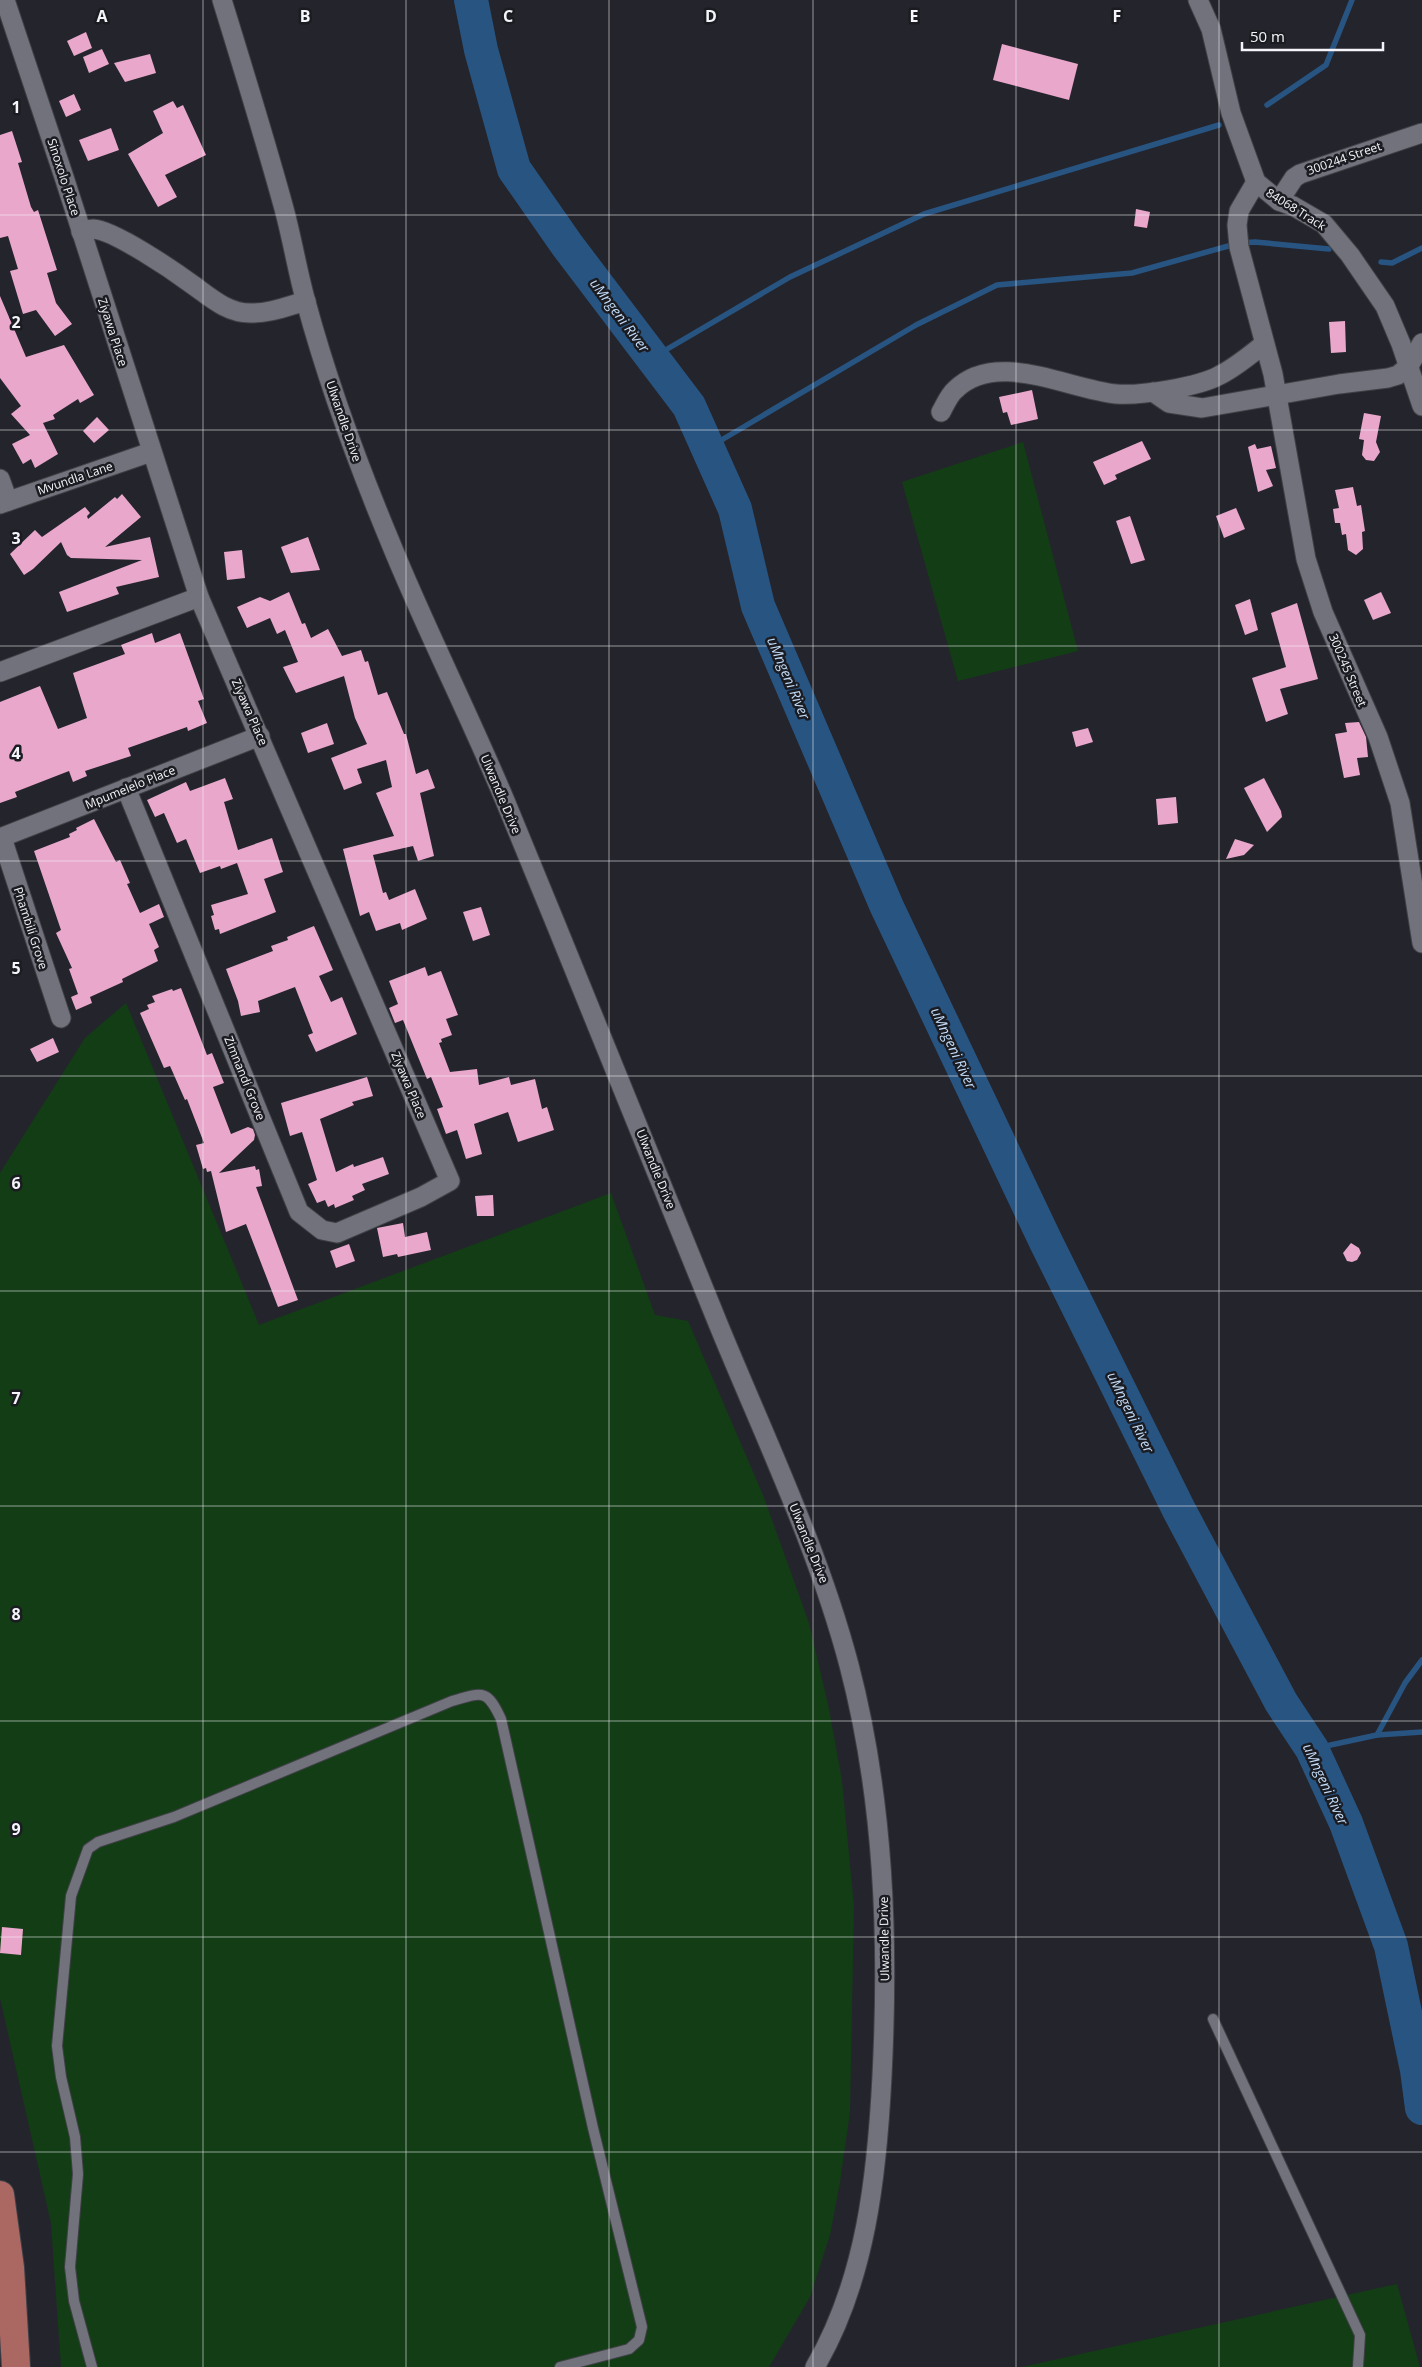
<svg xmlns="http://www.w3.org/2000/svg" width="1422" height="2367" font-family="'Open Sans',sans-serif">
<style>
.green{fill:#133d15}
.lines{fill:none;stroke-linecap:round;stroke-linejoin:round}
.stream{stroke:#285482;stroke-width:5.5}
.river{stroke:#285482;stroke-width:34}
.building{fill:#e9a7cc}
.service-casing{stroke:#404147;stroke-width:12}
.minor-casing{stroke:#404147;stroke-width:21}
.primary-casing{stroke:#404147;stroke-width:30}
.service{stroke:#71727b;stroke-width:10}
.minor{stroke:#71727b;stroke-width:19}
.primary{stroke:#ab6863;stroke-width:28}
.grid{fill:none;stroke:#f4f4fa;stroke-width:1;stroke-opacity:0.55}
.labels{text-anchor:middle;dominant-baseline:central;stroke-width:5;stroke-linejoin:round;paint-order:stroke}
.street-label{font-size:12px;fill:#f4f4fa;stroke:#1b1b22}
.water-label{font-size:14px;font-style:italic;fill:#c3ddf9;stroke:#1b1b22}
.grid-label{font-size:16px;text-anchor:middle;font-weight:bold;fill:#f4f4fa;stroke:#1b1b22;stroke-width:5;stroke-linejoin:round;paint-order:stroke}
</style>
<rect width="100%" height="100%" fill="#24252c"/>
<g class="green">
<path d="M1023,442L1078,651L958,681L902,482Z"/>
<path d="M126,1003L259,1325L611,1193L655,1315L688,1321L763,1495L809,1623L829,1709L842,1781L854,1907L850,2112L840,2182L830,2235L810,2297L769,2367H61L51,2223L0,1998V1173L85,1038Z"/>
<path d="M1397,2284L1420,2367H1022Z"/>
</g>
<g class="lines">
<g class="stream">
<path d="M1267,105L1326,65L1352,0"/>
<path d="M1381,262L1392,263L1422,248"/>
<path d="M652,358L790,277L924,214L1219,125"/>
<path d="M708,448L916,325L997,285L1132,273L1239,243L1255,242L1329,249"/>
<path d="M1377,1735L1405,1683L1422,1660"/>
<path d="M1312,1749L1377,1735L1422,1732"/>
</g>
<path class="river" d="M471,0L481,50L514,169L567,245L689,406L735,509L758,606L887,907L1046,1242L1179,1510L1281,1702L1312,1749L1346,1823L1391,1946L1417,2070L1422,2108"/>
</g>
<g class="building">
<path d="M86,32L92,48L74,56L67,41Z"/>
<path d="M1002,44L1078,64L1069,100L993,80Z"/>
<path d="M102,49L109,64L89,73L83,57Z"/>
<path d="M150,54L156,73L125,82L114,63Z"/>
<path d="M74,94L81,110L66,117L59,101Z"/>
<path d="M173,101L177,108L183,105L206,155L165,175L177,197L158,207L128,154L163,133L153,111Z"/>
<path d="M111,128L119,150L88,161L79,140Z"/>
<path d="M12,131L22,162L18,163L31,207L34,212L38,210L57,270L47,273L56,303L72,324L55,336L36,310L23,314L10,271L18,269L8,236L0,238V135Z"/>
<path d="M1136,209L1150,212L1147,228L1134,226Z"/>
<path d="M0,296L26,357L64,345L94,395L80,403L78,399L53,415L55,419L43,423L58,454L35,468L31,459L23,464L12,444L30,435L11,414L21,406L0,378Z"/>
<path d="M1345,321L1346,352L1331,353L1329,322Z"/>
<path d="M1032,390L1038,419L1011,425L1007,412L1003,413L999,397Z"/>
<path d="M1364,413L1381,416L1376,442L1380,452L1374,461L1366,460L1362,455L1364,440L1359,439Z"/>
<path d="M97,417L109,430L94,443L83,431Z"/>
<path d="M1142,441L1151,459L1115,475L1117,479L1104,485L1093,462Z"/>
<path d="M1255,444L1257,449L1271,446L1276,468L1266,470L1273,486L1258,492L1248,447Z"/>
<path d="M1353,487L1357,506L1361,505L1365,531L1362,532L1363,549L1356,555L1348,550L1346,534L1342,535L1340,523H1335L1333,509L1339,508L1335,490Z"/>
<path d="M122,494L141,517L105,547L150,537L159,577L116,587L119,594L67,612L59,592L142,560L71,558L67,555L61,542L33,569L24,575L10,554L35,530L42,537L85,507L90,513L87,516L88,519L115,497L117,499Z"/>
<path d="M1236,508L1245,529L1224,538L1216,516Z"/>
<path d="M1130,516L1145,560L1131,564L1116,521Z"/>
<path d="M308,537L320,570L291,573L281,547Z"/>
<path d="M242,550L245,578L227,580L224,552Z"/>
<path d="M289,592L302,624L305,623L311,638L328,629L342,656L361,650L365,662L368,661L378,695L387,692L404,734H406L416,774L428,769L435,788L420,793L434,856L418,861L413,846L373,855L383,893L386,892L389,900L415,889L427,919L402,930L400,923L376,931L369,912L360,916L343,849L394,836L376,793L392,787L386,760L357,769L362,783L344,790L331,758L367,744L355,718L344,676L296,693L283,667L298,662L285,630L277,634L270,618L247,628L237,607L260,597L270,601Z"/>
<path d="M1381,592L1391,613L1373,620L1364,600Z"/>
<path d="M1250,599L1258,630L1245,635L1235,605Z"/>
<path d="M1297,603L1318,679L1280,689L1288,714L1266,722L1252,678L1286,667L1271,613Z"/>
<path d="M152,633L155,643L180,633L204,699L198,701L207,723L188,731L187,727L128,748L131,756L85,771L87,776L73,782L69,771L15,792L17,797L0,803V702L40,686L58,729L87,718L73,673L125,654L121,645Z"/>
<path d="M1359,722L1366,737L1368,757L1357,758L1360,775L1344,778L1335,734L1347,732L1345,723Z"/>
<path d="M327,723L334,744L308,753L301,733Z"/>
<path d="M1088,728L1093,742L1076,747L1072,732Z"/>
<path d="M225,778L233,799L224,802L238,850L272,838L283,872L264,879L276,912L220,934L219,929L215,930L211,916L214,915L211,905L248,894L237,863L221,869L220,866L200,873L186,839L177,843L164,813L155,817L147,800L186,782L190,791Z"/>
<path d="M1264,778L1281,811L1282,817L1267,832L1244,788Z"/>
<path d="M1176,797L1178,823L1158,825L1156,799Z"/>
<path d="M94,819L116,862L120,860L130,883L127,884L140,913L159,904L164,917L149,924L159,947L154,950L158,961L122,979L123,982L90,997L92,1003L76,1010L71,997L78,994L69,969L72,968L56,933L61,930L34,851L70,837L69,834L77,830L76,828Z"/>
<path d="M1235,839L1254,845L1244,855L1226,859Z"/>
<path d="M481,907L490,935L473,941L463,912Z"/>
<path d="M314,926L333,970L319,976L331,1002L342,997L357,1034L316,1052L308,1035L313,1033L295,987L258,1001L260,1012L241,1016L238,1001L226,969L273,951L271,946L288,940L287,937Z"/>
<path d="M425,967L428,976L441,971L458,1015L446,1019L452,1035L441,1039L442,1042L439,1043L450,1072L477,1069L479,1085L509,1077L511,1085L535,1079L542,1109L547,1107L554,1130L518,1142L508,1112L474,1124L482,1154L466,1159L457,1130L446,1134L437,1109L443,1107L431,1077L427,1079L403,1020L395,1023L389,1008L398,1004L389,981Z"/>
<path d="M181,988L207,1055L212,1053L224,1083L213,1087L231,1134L248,1127L253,1129L255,1135L254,1140L219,1173L255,1166L256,1170L259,1169L262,1186L256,1187L298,1300L278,1307L246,1224L226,1232L211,1171L207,1172L206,1168L203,1169L196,1145L204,1143L187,1099L185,1100L170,1066L164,1068L140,1013L149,1009L147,1005L155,1002L152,996L172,989L173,991Z"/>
<path d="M53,1038L59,1052L37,1062L30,1049Z"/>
<path d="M367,1077L373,1096L352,1102L354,1105L320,1119L336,1172L353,1164L354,1167L383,1157L389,1174L362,1184L365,1190L352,1196L354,1200L335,1208L334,1204L328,1207L325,1200L317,1203L308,1184L317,1180L302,1132L290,1136L281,1103Z"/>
<path d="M493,1195L494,1216H477L475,1196Z"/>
<path d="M403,1223L405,1237L427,1232L431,1250L398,1257L397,1254L383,1257L377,1228Z"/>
<path d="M1351,1243L1359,1248L1361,1253L1357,1260L1352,1262L1347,1261L1343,1253Z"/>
<path d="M349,1244L355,1261L336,1268L330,1251Z"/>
<path d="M2,1927L23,1929L21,1955L0,1953Z"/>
</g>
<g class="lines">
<g class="service-casing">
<g id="service">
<path d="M1213,2019L1360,2335L1358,2367"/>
<path d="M92,2367L74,2301L70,2267L78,2174L75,2137L61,2077L57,2046L71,1896L88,1849L98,1842L174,1817L452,1701C483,1692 487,1689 501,1719L593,2128L642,2327L639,2340L629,2349L560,2367"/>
</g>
</g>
<g class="minor-casing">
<g id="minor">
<path d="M5,0L64,177L199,597L450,1181L421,1197L337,1233L322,1230L299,1212L126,788"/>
<path d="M222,0C243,68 264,136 283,205C292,237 297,270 306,302C328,383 357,462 389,539C425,628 469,714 506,803C578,977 648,1152 719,1326C765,1438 818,1548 849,1665C884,1799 889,1938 882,2076C877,2175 866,2280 815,2367"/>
<path d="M1198,0L1211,29L1231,113L1256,182L1279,201L1293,206L1324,224L1350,255L1385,306L1401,344L1422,406"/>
<path d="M1256,182L1239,211L1237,225L1239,247L1273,374L1306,559L1323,612L1378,737L1400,803L1422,943"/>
<path d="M1279,201L1294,178L1300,174L1422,133"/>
<path d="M81,232C85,231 89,229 93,229C114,230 174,271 193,285C210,297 227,313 250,313C268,314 288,306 306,301"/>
<path d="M1153,392L1169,403L1202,408L1339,384L1388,378L1398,375L1409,366L1422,343"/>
<path d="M941,412C945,405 949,395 955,390C996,349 1067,389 1116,394C1140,396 1199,387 1220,375C1236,367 1250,355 1264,344"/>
<path d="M0,479L8,501"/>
<path d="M0,504L151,452"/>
<path d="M0,672L199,597"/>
<path d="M0,838L260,736"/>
<path d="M2,838L61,1018"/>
</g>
</g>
<g class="primary-casing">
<path id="primary" d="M0,2195L10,2268L16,2367"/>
</g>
<use href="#service" class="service"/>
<use href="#minor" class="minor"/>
<use href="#primary" class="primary"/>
</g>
<path class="grid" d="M203,0V2367M406,0V2367M609,0V2367M813,0V2367M1016,0V2367M1219,0V2367M0,215H1422M0,430H1422M0,646H1422M0,861H1422M0,1076H1422M0,1291H1422M0,1506H1422M0,1721H1422M0,1937H1422M0,2152H1422"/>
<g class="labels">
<g class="street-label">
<text transform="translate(1344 158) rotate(-19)">300244 Street</text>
<text transform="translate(64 177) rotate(72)">Sinoxolo Place</text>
<text transform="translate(1296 209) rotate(32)">84068 Track</text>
<text transform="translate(113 332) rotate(72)">Ziyawa Place</text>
<text transform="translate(344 421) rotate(71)">Ulwandle Drive</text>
<text transform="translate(75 478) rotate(-19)">Mvundla Lane</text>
<text transform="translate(1348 670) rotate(67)">300245 Street</text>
<text transform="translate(250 712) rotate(66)">Ziyawa Place</text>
<text transform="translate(130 787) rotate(-22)">Mpumelelo Place</text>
<text transform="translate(501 794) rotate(67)">Ulwandle Drive</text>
<text transform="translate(31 928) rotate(72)">Phambili Grove</text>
<text transform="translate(245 1078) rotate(68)">Zimnandi Grove</text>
<text transform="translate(409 1085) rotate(67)">Ziyawa Place</text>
<text transform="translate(656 1169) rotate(68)">Ulwandle Drive</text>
<text transform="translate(809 1543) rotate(68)">Ulwandle Drive</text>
<text transform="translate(884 1939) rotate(-91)">Ulwandle Drive</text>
</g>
<g class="water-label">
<text transform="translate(620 315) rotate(53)">uMngeni River</text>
<text transform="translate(789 678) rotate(67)">uMngeni River</text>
<text transform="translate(954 1048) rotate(65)">uMngeni River</text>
<text transform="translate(1131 1412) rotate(64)">uMngeni River</text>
<text transform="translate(1326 1784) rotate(65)">uMngeni River</text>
</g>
</g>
<g class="grid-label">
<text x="102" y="22">A</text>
<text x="305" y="22">B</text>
<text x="508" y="22">C</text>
<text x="711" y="22">D</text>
<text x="914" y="22">E</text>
<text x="1117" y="22">F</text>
<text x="16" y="113">1</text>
<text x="16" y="328">2</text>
<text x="16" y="544">3</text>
<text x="16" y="759">4</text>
<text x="16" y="974">5</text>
<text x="16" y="1189">6</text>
<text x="16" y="1404">7</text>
<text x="16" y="1620">8</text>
<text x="16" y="1835">9</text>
</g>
<path d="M1242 42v8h141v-8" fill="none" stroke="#f4f4fa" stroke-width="2.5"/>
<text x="1250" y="42" font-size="15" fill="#f4f4fa" stroke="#1b1b22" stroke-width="4" paint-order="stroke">50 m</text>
</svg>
